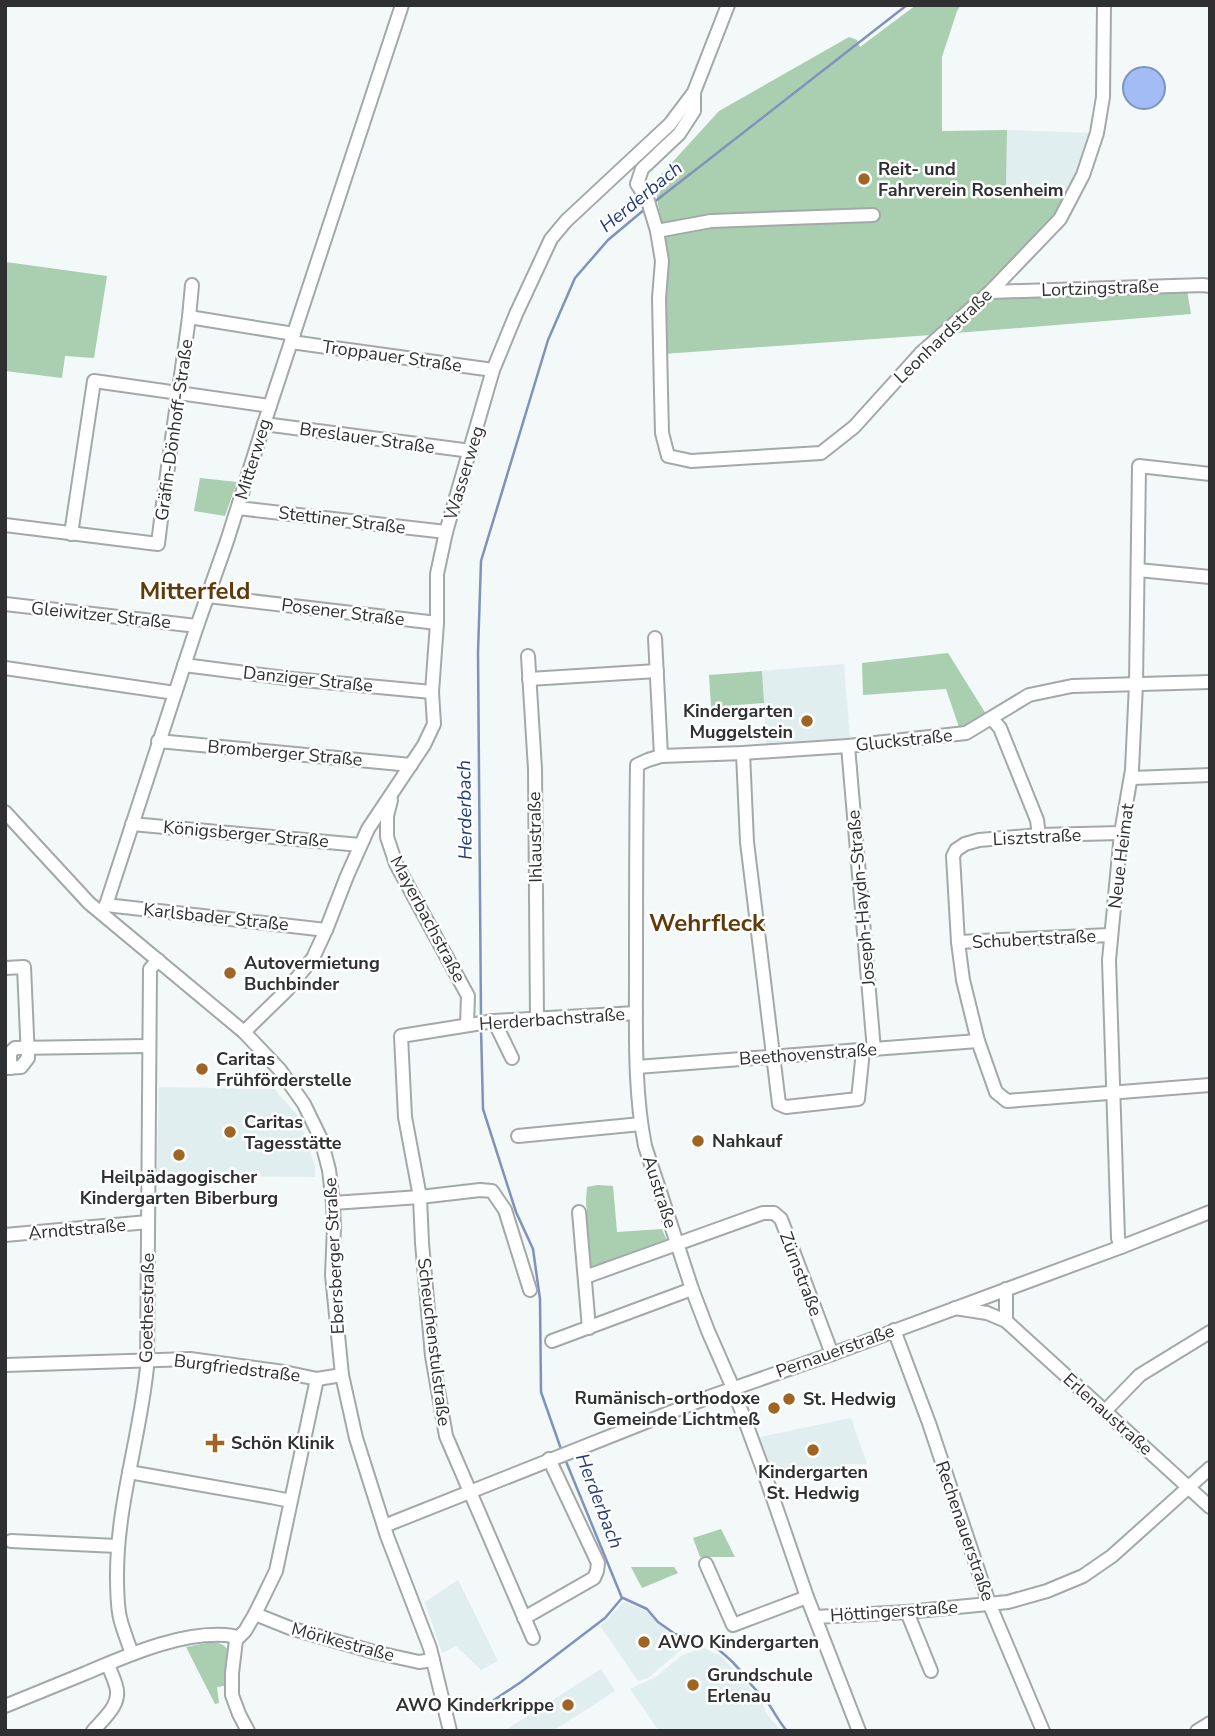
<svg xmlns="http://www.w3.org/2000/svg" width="1215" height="1736" font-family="'Nunito Sans',sans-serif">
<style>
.built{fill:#e0eef0}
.green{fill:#a9ceb0}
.water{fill:#a2bcf5;stroke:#8092ba;stroke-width:2}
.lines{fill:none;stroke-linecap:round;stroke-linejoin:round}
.stream{stroke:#8092ba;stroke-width:2.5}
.minor-casing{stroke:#a4a8a9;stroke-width:16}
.minor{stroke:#fff;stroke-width:12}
.poi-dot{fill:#9f6524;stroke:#fff;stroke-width:2.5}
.labels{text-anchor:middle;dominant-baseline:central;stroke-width:5;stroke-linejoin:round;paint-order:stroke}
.poi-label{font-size:18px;font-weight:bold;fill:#2f3031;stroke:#fff;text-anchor:start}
.street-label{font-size:18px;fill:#2f3031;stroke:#fff}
.water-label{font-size:19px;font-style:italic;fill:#233c7e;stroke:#fff}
.district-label{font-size:24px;font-weight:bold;fill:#613a0a;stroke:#fff}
</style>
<rect width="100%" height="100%" fill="#f3f8f9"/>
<g class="built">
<path d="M1007,130L1096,133L1070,191L1006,192Z"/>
<path d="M844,664L850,739L766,745L762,671Z"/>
<path d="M159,1087L274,1089L298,1116L315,1167V1177L157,1176Z"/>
<path d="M851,1418L867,1464H846V1468L772,1471L760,1437Z"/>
<path d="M458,1580L498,1661L481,1670L456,1646L442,1653L425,1602Z"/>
<path d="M624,1602L647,1611L683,1648L648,1678L638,1681L600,1626Z"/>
<path d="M703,1647L721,1656L762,1702L766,1713L781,1731H659L630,1689L656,1677L681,1656Z"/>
<path d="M601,1669L615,1691L553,1731H504Z"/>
</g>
<g class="green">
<path d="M916,5H961L957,11L942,57V131L1007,130L1006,192L1070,191L1062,206L979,294L1187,290L1191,314L931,335L663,354V231L657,199V179L719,111L849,37L857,40L860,47Z"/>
<path d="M6,262L107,276L94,358L65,356L62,378L5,371Z"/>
<path d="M200,478L237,482L225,516L194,511Z"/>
<path d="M948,653L986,714V718L960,730L946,689L863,695L862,663Z"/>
<path d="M762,671L764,703L711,707L709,675Z"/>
<path d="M597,1185L613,1186L617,1232L662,1229L668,1243L590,1269L586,1200L587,1187Z"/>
<path d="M721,1529L735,1557H700L693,1538Z"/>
<path d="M631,1567H674L678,1573L642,1588Z"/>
<path d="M211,1642C218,1643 223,1643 227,1649L224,1686L217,1687L219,1703L215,1704L186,1647Z"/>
</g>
<circle class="water" cx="1144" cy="88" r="21"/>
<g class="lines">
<g class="stream">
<path d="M653,203L907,5"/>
<path d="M481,1018L478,652L481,561L548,340L575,278L608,240L645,209"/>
<path d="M481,1028L483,1109L516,1212L533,1249L540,1299L541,1392L561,1449"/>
<path d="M623,1598L647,1609L658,1622L675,1634L694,1638"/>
<path d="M714,1646C729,1658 738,1666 749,1682C755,1690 763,1696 768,1703C775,1713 779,1722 787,1731"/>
<path d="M494,1700L521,1682L605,1618L622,1598L565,1459"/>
</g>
<g class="minor-casing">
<g id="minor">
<path d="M694,93V111L679,134L642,169L637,184L648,201L657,231L662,261L659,298L661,392L662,433L668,456L691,461L821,453L854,427L921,353L990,292L1060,219L1083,175L1097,133L1103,97L1104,5"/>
<path d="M657,231L711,221L873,215"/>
<path d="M990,292L1203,285L1210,286"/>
<path d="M189,317L192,285"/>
<path d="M291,342L493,370"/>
<path d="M264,424L471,451"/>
<path d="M238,508L446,532"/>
<path d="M5,525L158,544C167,468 179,393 189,317L294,334"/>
<path d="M71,534L94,381L270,406"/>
<path d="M1138,570L1210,577"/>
<path d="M208,596L437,623"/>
<path d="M5,604L197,626"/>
<path d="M655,638L661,756"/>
<path d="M528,656L535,769L537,1018"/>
<path d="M184,665L293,679L432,692"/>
<path d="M5,668L175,693"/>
<path d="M529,679L657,671"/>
<path d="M992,719L1000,728L1037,820L1039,835"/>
<path d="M158,741L411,765"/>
<path d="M848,746L874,1050"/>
<path d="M743,753L747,842L779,1104L786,1107L858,1099L863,1051"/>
<path d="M1132,778L1210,775"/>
<path d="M391,800L387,816V837L396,864L468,996L467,1025"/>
<path d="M5,812L89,903L244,1032L280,1070L304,1104L321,1139L329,1170L333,1203L334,1228L332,1275L342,1375L356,1438L387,1536L430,1648L450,1731"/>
<path d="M132,824L360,845"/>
<path d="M1121,833L1039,835L979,840L965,844L956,850L953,856L958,942L963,980L978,1041L996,1092L1007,1101L1210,1085"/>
<path d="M106,905L326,930"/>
<path d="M101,912L106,905L197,626L227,541L264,424L402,5"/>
<path d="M958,942L1110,935"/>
<path d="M5,968L24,967L28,1058L21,1067L5,1068"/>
<path d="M494,1021L512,1058"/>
<path d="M244,1032L287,990L313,958L326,930L347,876L368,829L424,745L434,724L432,692L437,623V574L446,532L493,370L516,314L551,239L566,221L670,124L694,92L728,5"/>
<path d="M637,1067L978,1041"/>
<path d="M10,1068V1053L15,1048L149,1046"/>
<path d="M518,1136L641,1124"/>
<path d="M333,1203L420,1197L480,1190L492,1191L505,1210L530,1290"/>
<path d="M579,1212L589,1328"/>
<path d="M5,1235L148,1222"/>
<path d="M1121,1247L1118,1238L1109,960L1121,833L1132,770L1136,684L1139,466L1210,474"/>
<path d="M585,1277L763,1213H774L781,1219L832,1354"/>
<path d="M1006,1289V1321"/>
<path d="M955,1308L987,1313L1006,1321L1210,1507"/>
<path d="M894,1330L929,1423L989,1603L1043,1731"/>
<path d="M552,1341L692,1289"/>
<path d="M5,1365L190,1359L284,1372L317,1379L342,1375"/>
<path d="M1105,1411L1140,1375L1210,1332"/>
<path d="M129,1472L271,1497L286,1500L290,1503"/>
<path d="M384,1526L709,1397L832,1354L1121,1247L1210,1212"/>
<path d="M11,1541L117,1546"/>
<path d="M706,1564L733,1625L807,1597"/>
<path d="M907,1612L931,1671"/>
<path d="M255,1614L290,1628L374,1652L419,1662L433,1660"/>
<path d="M815,1617L907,1612L1008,1602L1047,1591L1083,1576L1112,1556L1210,1468"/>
<path d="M524,1618L594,1578L597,1571L598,1563L549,1459"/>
<path d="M533,1638L446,1436L432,1356L422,1243L420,1197L405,1117L401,1036L494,1021L636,1013"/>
<path d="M132,1654C128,1642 123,1630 120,1618C117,1604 117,1589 117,1575C117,1504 140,1437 147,1367L150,969L158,960"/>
<path d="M5,1706C32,1695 59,1684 86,1673C128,1655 187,1629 233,1636L236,1640"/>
<path d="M93,1731C104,1718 122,1704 116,1686C114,1678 110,1671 108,1664"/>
<path d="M248,1731L239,1714L232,1695V1673L236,1640L245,1631L255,1614L276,1571L317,1379"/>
<path d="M859,1731L807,1597L765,1475L733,1388L708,1331L692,1289L645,1146C634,1091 636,1031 636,975C636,905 636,835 637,765L648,760L661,756L743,753L848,746L966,733L1029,695L1072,686L1210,682"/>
<path d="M1197,1731L1210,1723"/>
</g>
</g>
<use href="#minor" class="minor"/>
</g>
<g class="poi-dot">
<circle cx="864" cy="179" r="7"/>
<circle cx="807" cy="721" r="7"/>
<circle cx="230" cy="973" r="7"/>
<circle cx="202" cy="1069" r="7"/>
<circle cx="230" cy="1132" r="7"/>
<circle cx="698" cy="1141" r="7"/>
<circle cx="179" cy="1155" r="7"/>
<circle cx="789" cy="1399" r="7"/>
<circle cx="774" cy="1408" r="7"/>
<path d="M211.5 1432.5h7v7h7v7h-7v7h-7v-7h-7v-7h7z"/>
<circle cx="813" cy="1450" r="7"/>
<circle cx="644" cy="1642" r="7"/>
<circle cx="693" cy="1685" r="7"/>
<circle cx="568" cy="1705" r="7"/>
</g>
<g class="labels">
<g class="poi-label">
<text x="878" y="169">Reit- und<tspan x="878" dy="21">Fahrverein Rosenheim</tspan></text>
<text x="793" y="711" text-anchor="end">Kindergarten<tspan x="793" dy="21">Muggelstein</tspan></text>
<text x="244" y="963">Autovermietung<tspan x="244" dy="21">Buchbinder</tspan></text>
<text x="216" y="1059">Caritas<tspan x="216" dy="21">Frühförderstelle</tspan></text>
<text x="244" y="1122">Caritas<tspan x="244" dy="21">Tagesstätte</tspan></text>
<text x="712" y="1141">Nahkauf</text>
<text x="179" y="1177" text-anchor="middle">Heilpädagogischer<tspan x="179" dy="21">Kindergarten Biberburg</tspan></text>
<text x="760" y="1398" text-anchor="end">Rumänisch-orthodoxe<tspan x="760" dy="21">Gemeinde Lichtmeß</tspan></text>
<text x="803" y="1399">St. Hedwig</text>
<text x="231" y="1443">Schön Klinik</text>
<text x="813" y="1472" text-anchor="middle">Kindergarten<tspan x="813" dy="21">St. Hedwig</tspan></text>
<text x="658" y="1642">AWO Kindergarten</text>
<text x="707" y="1675">Grundschule<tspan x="707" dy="21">Erlenau</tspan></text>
<text x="554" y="1705" text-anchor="end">AWO Kinderkrippe</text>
</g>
<g class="street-label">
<text transform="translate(1100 288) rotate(-2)">Lortzingstraße</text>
<text transform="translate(943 336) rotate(-44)">Leonhardstraße</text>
<text transform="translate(392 356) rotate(8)">Troppauer Straße</text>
<text transform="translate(174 430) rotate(-82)">Gräfin-Dönhoff-Straße</text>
<text transform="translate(367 438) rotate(8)">Breslauer Straße</text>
<text transform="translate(253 459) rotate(-73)">Mitterweg</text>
<text transform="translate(464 473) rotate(-73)">Wasserweg</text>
<text transform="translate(342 520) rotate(7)">Stettiner Straße</text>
<text transform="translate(343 612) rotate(7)">Posener Straße</text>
<text transform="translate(101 615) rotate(6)">Gleiwitzer Straße</text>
<text transform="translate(308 679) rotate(6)">Danziger Straße</text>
<text transform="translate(904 740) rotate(-6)">Gluckstraße</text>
<text transform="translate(285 753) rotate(5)">Bromberger Straße</text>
<text transform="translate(246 834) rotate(5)">Königsberger Straße</text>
<text transform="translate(535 837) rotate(-91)">Ihlaustraße</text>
<text transform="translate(1037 837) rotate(-3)">Lisztstraße</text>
<text transform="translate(1121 856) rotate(-83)">Neue Heimat</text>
<text transform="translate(861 898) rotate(-95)">Joseph-Haydn-Straße</text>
<text transform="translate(216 917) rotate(6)">Karlsbader Straße</text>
<text transform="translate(428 919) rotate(62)">Mayerbachstraße</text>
<text transform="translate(1034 939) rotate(-3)">Schubertstraße</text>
<text transform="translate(552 1019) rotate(-4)">Herderbachstraße</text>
<text transform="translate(808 1054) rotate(-4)">Beethovenstraße</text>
<text transform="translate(660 1192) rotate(72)">Austraße</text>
<text transform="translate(77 1229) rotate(-5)">Arndtstraße</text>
<text transform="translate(334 1256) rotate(-93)">Ebersberger Straße</text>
<text transform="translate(801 1274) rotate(69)">Zürnstraße</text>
<text transform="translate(147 1308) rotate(-89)">Goethestraße</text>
<text transform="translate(434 1342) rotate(83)">Scheuchenstulstraße</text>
<text transform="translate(835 1351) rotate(-20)">Pernauerstraße</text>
<text transform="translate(237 1368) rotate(7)">Burgfriedstraße</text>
<text transform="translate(1108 1414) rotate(42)">Erlenaustraße</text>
<text transform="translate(965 1531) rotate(71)">Rechenauerstraße</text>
<text transform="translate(894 1611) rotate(-4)">Höttingerstraße</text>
<text transform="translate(343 1642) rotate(15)">Mörikestraße</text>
</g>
<g class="water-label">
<text transform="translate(641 197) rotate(-39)">Herderbach</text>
<text transform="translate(465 810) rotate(-91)">Herderbach</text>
<text transform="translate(599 1501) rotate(69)">Herderbach</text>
</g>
<g class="district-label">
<text x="195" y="591">Mitterfeld</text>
<text x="707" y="923">Wehrfleck</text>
</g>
</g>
<rect width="1215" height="1736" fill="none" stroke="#2f3031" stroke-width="14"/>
</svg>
